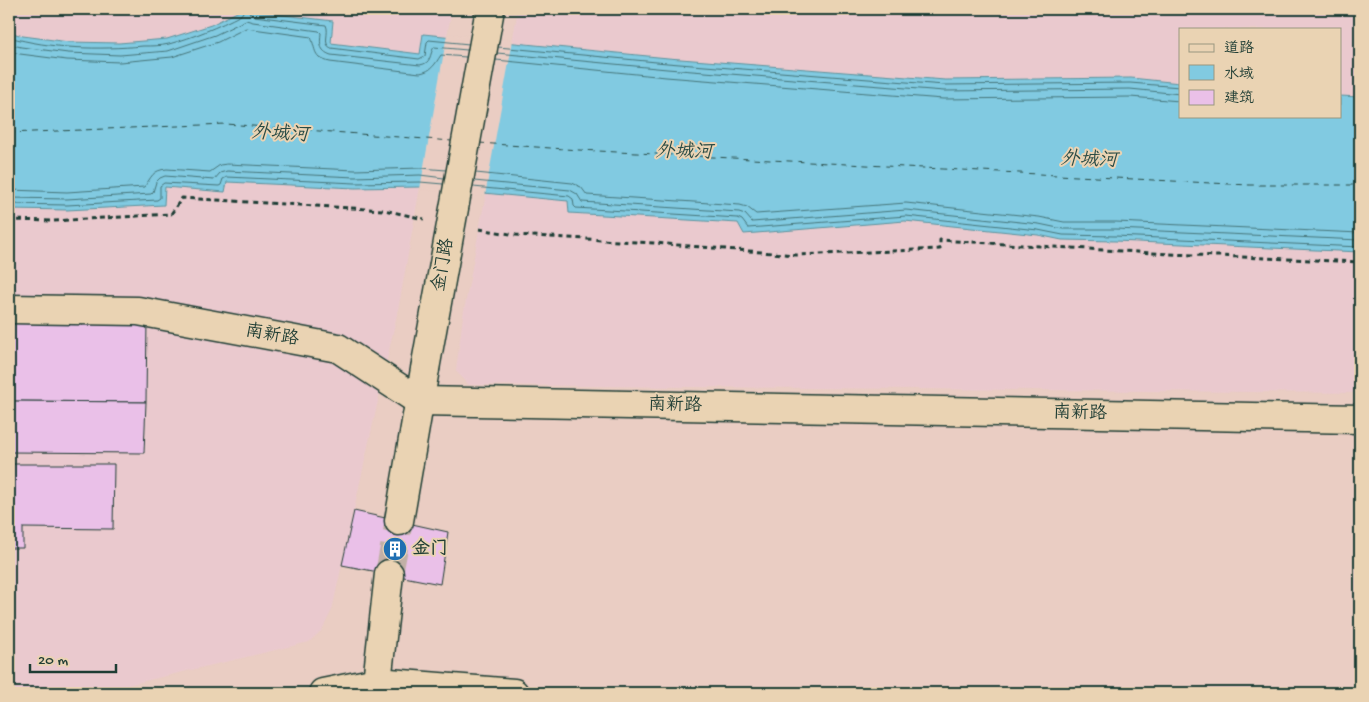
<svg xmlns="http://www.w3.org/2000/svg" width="1369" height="702" font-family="'Gochi Hand','LXGW WenKai TC',sans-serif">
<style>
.built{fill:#eac9ce}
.water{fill:#81cae1;stroke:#5a929c}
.pier{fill:#eacdc3}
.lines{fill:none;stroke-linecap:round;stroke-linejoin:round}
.shore{stroke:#467579;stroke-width:1}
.ferry{stroke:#294b45;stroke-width:1;stroke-dasharray:6 5;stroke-linecap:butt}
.building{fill:#eac0e8;stroke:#1f3d34}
.secondary-tunnel{stroke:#c1b0a6;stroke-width:28;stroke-dasharray:28 14;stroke-linecap:butt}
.street-casing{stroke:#1f3d34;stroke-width:31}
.secondary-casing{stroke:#1f3d34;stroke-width:31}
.path{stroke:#1f3d34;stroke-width:3;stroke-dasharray:5 4;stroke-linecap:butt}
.street{stroke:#ead3b3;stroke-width:28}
.secondary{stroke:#ead3b3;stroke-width:28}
.secondary-bridge-casing{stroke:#1f3d34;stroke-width:31;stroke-linecap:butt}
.secondary-bridge{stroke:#ead3b3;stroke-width:28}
.labels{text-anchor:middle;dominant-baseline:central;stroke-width:4;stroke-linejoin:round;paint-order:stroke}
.street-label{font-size:18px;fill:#1f3d34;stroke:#ead3b3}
.poi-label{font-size:18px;font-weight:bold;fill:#1f3d34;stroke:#ead3b3;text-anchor:start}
.water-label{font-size:19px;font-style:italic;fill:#294b45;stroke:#ead3b3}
</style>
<rect width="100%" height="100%" fill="#eacdc3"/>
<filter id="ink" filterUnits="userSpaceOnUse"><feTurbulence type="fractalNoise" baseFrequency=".02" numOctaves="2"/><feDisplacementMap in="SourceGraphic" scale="10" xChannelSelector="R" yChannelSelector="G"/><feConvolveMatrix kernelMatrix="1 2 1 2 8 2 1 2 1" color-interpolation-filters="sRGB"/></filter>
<g filter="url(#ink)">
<g class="built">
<path d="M9,9H452L447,36L423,34L420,54L331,43L333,21L241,10L211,25L167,39L120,43L69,42L23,36L9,32Z"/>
<path d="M518,9H834L875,12L975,9H1303L1360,12V97L1340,96V29H1180V83L1131,78L945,80L668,58L512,43Z"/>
<path d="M226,182L355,188L420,187L399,305L332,610L322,630L309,642L94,693H9V209L67,210L164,205L165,187L225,192Z"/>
<path d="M486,193L569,201V213L738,223L745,234L905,221L1038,235L1062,240L1115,241L1360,252V393L469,385L456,371L463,316Z"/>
</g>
<path class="water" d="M241,10L333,21L331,43L420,54L423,34L668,58L945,80L1131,78L1180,83V116H1340V96L1360,97V252L1115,241L1062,240L1038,235L905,221L744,234L738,223L569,213L568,201L420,187L355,188L227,182L225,192L165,187L164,205L67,210L9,209V32L23,36L69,42L119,43L167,39L211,25Z"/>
<path class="pier" d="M447,34L513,40L485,196L420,189Z"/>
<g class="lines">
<g class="shore">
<path d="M249,9L250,14L254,16L326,25C330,33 322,44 331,48L419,59L425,56L427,42L429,40L469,44"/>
<path d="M9,37C51,49 99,50 143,46C151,46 161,46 169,44C194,37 218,27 241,15L243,12V9"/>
<path d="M9,44L21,47L68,53L120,55L168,51L215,35L246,20L253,22L319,31L321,33C320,43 319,51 331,55L420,65C432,63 429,55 434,47L467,50"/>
<path d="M498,47L667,63L944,85L1130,83L1180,87"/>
<path d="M9,51L20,54L67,60L120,62L172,57L218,42L246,28L311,37C316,50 313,58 330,62L420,73C432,71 435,64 441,55L466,57"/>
<path d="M497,53L667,69L944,91L1130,89L1180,94"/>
<path d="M496,60L666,77L943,99L1130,97L1180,101"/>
<path d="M476,173L572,183L581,187L587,195L740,205L747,207L756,214L906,203L1039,217L1064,222H1116L1360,233"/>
<path d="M474,181L570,190L577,194L582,202L739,212L745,214L752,222L906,210L1039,224L1063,229H1116L1360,240"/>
<path d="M473,187L569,196L573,199L574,206L576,208L738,218L742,220L748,228L906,216L1038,230L1063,235L1115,236L1360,247"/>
<path d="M9,190L67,192L144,187C152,177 152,170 167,169L210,172L220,165L227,164L355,170L421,168L446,170"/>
<path d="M9,198L67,199L151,194L153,192L156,182L160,178L165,176L214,180L220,173L227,171L355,177L420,175L444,178"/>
<path d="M9,204L67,205L157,200L160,198V186L164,183L219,186L221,185L223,179L227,177L355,183L420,182L443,184"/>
</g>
<g class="ferry">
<path d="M9,133L226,124L452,141"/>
<path d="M479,143L579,150L1249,185H1360"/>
</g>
</g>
<g class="building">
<path d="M9,317L147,318L146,402L9,401Z"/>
<path d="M9,401L146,402L144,453L9,452Z"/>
<path d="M9,464H114L113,529L23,528V548H9Z"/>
<path d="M354,511L448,532L440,584L342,565Z"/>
</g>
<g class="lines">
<path class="secondary-tunnel" d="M389,574L399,521"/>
<g class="street-casing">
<path id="street" d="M9,309L138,311L338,348L419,401L1360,419"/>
</g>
<g class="secondary-casing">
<g id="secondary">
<path d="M399,521L425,369"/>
<path d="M377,682L389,574"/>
<path d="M323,693L377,682L514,693"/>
</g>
</g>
<g class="path">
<path d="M9,220L53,221L171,214L182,198L384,210L424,219"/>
<path d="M479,229L516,235L654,243L796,255L940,249V240L1170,254L1360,262"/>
</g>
<use href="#street" class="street"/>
<use href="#secondary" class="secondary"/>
<g class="secondary-bridge-casing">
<path id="secondary-bridge" d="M425,369L490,9"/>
</g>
<use href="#secondary-bridge" class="secondary-bridge"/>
</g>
</g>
<defs>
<g id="building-disc" transform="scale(1.25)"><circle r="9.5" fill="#1f6fb2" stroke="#ead3b3"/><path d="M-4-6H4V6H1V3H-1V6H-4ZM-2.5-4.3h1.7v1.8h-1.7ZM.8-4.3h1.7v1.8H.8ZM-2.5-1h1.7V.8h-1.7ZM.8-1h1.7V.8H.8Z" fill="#fff"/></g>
</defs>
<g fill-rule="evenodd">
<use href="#building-disc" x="395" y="549"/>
</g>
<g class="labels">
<g class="street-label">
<text transform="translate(444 265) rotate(-80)">金门路</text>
<text transform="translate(272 336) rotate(10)">南新路</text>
<text transform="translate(675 406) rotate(1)">南新路</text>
<text transform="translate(1080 414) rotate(1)">南新路</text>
</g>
<g class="poi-label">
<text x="412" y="549">金门</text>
</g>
<g class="water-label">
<text transform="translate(280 135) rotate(3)">外城河</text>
<text transform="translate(684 153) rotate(1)">外城河</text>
<text transform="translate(1089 161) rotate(2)">外城河</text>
</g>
</g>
<rect width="1369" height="702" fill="none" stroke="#ead3b3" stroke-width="30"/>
<rect x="15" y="15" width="1339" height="672" fill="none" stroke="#1f3d34" stroke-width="2" filter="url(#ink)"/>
<rect x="1179" y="28" width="162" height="90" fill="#ead3b3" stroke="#999780"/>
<rect x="1189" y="44" width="25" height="8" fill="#ead3b3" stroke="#999780"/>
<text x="1224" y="52" font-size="15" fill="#1f3d34">道路</text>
<rect x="1189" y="65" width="25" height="15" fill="#81cae1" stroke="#999780"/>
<text x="1224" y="78" font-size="15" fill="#1f3d34">水域</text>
<rect x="1189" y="90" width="25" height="15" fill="#eac0e8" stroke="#999780"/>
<text x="1224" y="102" font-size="15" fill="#1f3d34">建筑</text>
<path d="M30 664v8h86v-8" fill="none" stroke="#1f3d34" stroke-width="2.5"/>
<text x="38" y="664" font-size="15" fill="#1f3d34" stroke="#ead3b3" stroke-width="4" paint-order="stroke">20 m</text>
</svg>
